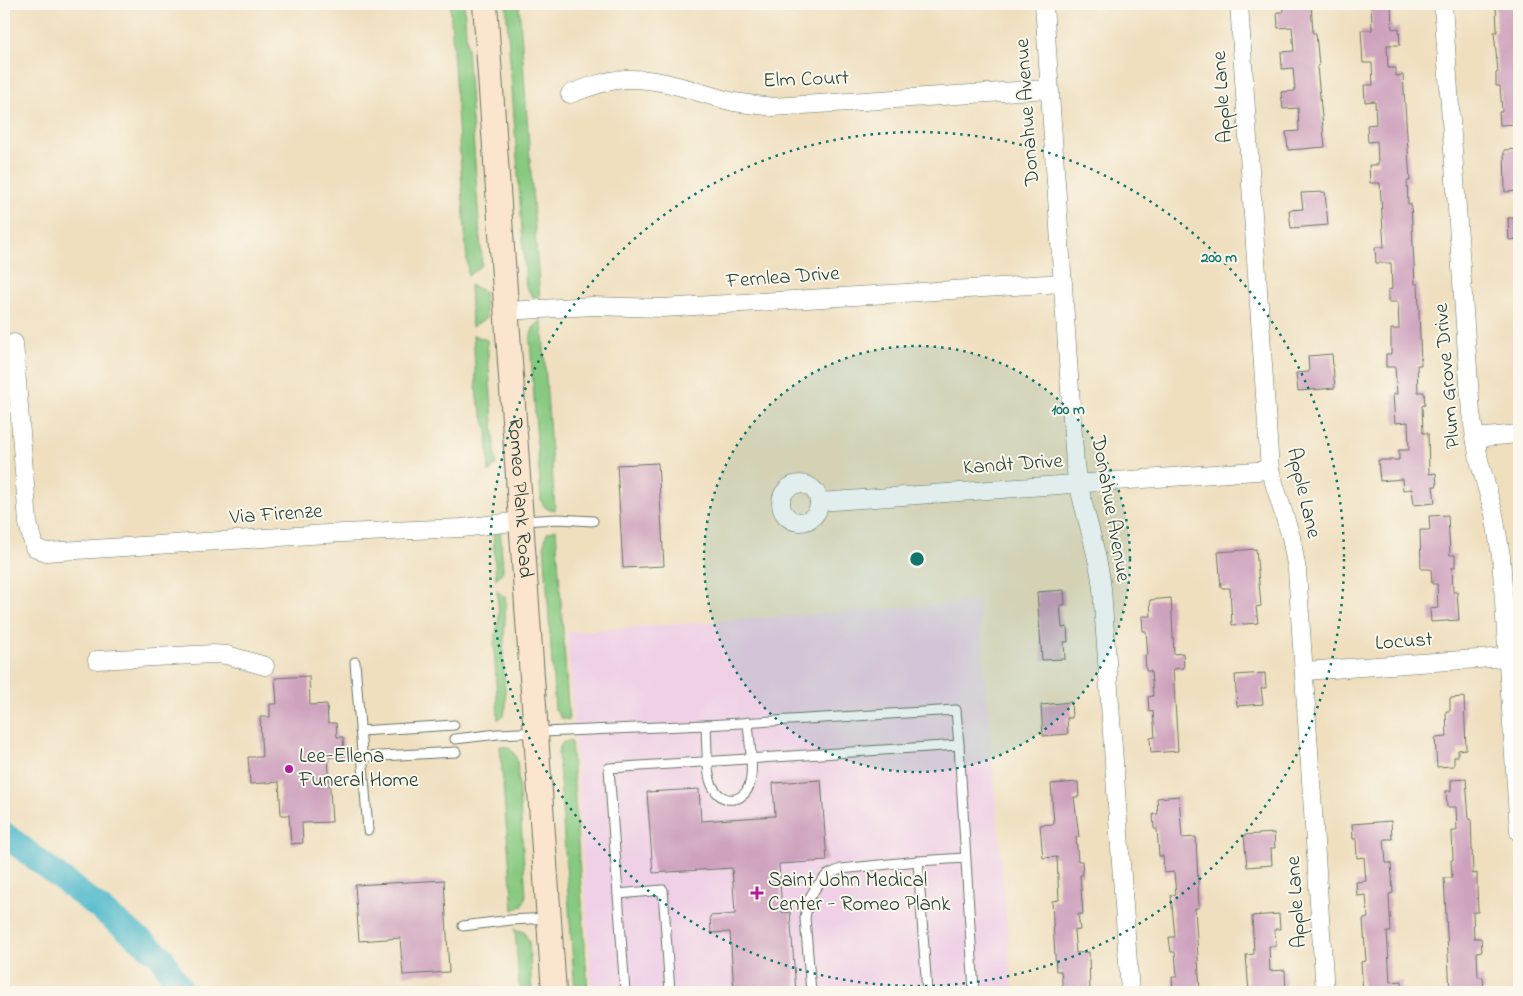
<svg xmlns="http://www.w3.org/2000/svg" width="1523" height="996" font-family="'Indie Flower',sans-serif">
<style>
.built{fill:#efd0e6}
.green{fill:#88c981;stroke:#54835a}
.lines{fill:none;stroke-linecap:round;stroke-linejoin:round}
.river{stroke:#4db8cb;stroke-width:25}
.building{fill:#cea1bd}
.service-casing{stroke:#687665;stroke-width:11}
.minor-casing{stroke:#687665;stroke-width:19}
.secondary-casing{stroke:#687665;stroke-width:26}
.service{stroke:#fff;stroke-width:9}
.minor{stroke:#fff;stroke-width:18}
.secondary{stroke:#fbe5cf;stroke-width:24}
.ring{fill:none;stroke:#0f766e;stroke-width:2.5;stroke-dasharray:2.5 5}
.poi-dot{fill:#b5179e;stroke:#fbf7ec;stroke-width:2}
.labels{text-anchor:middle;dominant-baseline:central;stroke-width:4;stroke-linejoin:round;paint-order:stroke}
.street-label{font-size:21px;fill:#1f3d34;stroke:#fbf7ec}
.poi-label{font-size:21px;fill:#1f3d34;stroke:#fbf7ec;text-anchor:start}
.centre{fill:#0f766e;stroke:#fbf7ec;stroke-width:2.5}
.ring-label{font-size:15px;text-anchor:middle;font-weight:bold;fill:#0f766e;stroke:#fbf7ec;stroke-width:4;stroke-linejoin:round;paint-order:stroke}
</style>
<rect width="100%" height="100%" fill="#fbf7ec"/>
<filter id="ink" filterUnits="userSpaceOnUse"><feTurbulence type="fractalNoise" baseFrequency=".02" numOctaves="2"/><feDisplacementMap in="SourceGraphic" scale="10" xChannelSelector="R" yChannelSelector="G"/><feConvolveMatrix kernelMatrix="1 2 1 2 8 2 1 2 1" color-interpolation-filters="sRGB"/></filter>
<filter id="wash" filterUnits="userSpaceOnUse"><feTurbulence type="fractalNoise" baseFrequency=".0096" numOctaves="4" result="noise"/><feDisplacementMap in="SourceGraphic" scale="20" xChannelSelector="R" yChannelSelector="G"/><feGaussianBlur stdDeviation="1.12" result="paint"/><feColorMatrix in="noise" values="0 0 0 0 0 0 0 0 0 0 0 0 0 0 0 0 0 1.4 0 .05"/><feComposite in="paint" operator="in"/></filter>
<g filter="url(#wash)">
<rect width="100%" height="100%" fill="#efdfbf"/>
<path class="built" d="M978,602L1013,992H592L567,632Z"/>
<g class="green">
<path d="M450,4H464L482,265L468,276Z"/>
<path d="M506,4H519L540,300L532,296L526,286Z"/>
<path d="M470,285L484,291L486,318L472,327Z"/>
<path d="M542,320L555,510C547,510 544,508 541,500L530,340L533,328Z"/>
<path d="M473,335L487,340L496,464L489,473L487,429L477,398Z"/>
<path d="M492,518L500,524L503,571L496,579Z"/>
<path d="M556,529L569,720L561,718L555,709L544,543L547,533Z"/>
<path d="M497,591L505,597L506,603L503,657L506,706L504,714L498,720L494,643L499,617Z"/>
<path d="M571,740L588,992H575L558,752L562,743Z"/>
<path d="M500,746C510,746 514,751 517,761L526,896L522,906L513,910Z"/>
<path d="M515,929L524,932L529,941L532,992H524L519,985Z"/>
</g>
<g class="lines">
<path class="river" d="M4,834L161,956L182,992"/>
</g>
<g id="blocks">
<g class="building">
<path d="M1282,4H1311L1313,33H1316L1319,66L1317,67L1325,147L1288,150L1286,132L1299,131L1298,108L1283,109L1281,92L1295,91L1293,68L1282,69L1281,52L1294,51L1292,27L1278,28L1277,12H1283Z"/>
<path d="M1371,4H1391L1392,29L1399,28L1400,45H1387L1388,68H1396V76L1403,75L1410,181H1407L1408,204H1411L1415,284H1418L1421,365H1417L1418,392H1424L1425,405L1422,406L1423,433H1428L1429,474L1436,473L1437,486H1433L1435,503L1414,505L1412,489L1403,490L1402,479L1380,481L1378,460H1399V450H1409L1408,422L1395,423L1393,394H1397L1395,367H1386V354H1391V329H1399L1398,302H1388V290L1392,289L1391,263H1376L1375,247H1384L1380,183H1370L1369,165H1378L1377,141L1368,142L1367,125L1376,124L1375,101L1365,102L1364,85H1373L1372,63H1363L1361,30H1372Z"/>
<path d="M1496,4H1518L1519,124L1500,125L1499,112H1502L1500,86H1496V73L1498,72L1494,32H1497Z"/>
<path d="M1519,149V191L1505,192L1504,150Z"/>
<path d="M1325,192L1328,225L1291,228L1289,210L1303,209L1301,193Z"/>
<path d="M1508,218H1519V239L1509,240Z"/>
<path d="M1332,354L1335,388L1298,391L1296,373L1309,372L1308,356Z"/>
<path d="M658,463L664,566L623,568L617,465Z"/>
<path d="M1448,515L1450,555H1455V567H1452L1453,592H1457L1459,620L1431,622L1430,609L1438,608L1437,584H1432L1431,569H1421L1420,530H1430L1429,516Z"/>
<path d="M1256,549L1261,606L1256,607L1258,623L1232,625L1230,588H1221L1218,552Z"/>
<path d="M1064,590L1065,605H1060L1062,628L1067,627L1068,642H1064L1065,659L1042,660L1037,592Z"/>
<path d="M1171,598L1174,654L1183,653L1184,668L1173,669L1178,751L1151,753L1150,738L1155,737L1153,711L1149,712L1148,697L1153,696L1151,671H1146L1145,655H1148L1146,631H1143L1142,616H1151L1150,600Z"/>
<path d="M1265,673L1266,688H1261L1263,704L1237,706L1235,675Z"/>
<path d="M309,676L310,705L327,704L328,723H336L337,737H343L344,756L328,757L332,822L302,823L303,843L291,844L289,815H281L279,782L250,784L248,757H262L260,717H270V704H277L275,678Z"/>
<path d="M1464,697L1466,749L1458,750V756L1454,757V766L1437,767L1435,738L1447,737L1446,711H1450V698Z"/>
<path d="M1071,702L1072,718H1067L1068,734L1043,736L1041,705Z"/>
<path d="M1466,779L1469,819H1471L1473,874L1477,873V887L1478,912H1473L1474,938H1481L1482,951L1477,952L1478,977H1483L1484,991L1450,992L1444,878H1452L1451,860H1453L1452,831H1457L1456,807H1447L1446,791H1451V780Z"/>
<path d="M821,780L827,861L779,864L782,913L790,912L796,992H734L730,932L711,933L710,916L735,914L732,868L653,873L647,792L699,789L701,821L775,816L773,783Z"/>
<path d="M1078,782L1079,797H1074L1079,837H1076L1078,861H1082L1083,875H1080L1083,914H1078L1080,930L1074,931L1076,953L1089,952L1090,992H1063L1061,971H1056L1054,940L1052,901L1059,900L1057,857L1043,858L1040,825L1054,824L1051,784Z"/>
<path d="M1179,796L1182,838L1196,837L1199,908H1195L1200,990L1173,992L1172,977H1177L1175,952H1171L1169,937H1175L1171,895L1176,894L1174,872L1164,873L1163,856H1159L1157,829H1154L1153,814H1158L1157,798Z"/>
<path d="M1391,821L1392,839H1384L1386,863H1391L1393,893L1389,894L1391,932H1387L1390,982L1402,981V992H1363L1361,962L1366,961L1363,919L1368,918L1366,895L1357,896L1356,882L1366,881L1364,857L1357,858L1356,839H1353L1352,824Z"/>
<path d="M1274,833L1275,848H1271L1272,865L1247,867L1244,835Z"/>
<path d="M444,880L449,972L403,975L400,938L359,941L355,885Z"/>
<path d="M1279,914L1280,929H1275L1276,946H1269L1270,971L1285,970L1286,992H1249L1246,955L1254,954L1252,916Z"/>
</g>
</g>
</g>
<g filter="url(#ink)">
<use href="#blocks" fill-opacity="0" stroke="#687665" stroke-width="1"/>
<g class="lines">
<g class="service-casing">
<g id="service">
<path d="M521,521L558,519L593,521"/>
<path d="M355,662L368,830"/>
<path d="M706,725C707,740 706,770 711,783C721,808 749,803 751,777C753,759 749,740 748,722"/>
<path d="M360,731L454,725"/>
<path d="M455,739L498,734L706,725L956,710L959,745"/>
<path d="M362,757L456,752"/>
<path d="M918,861L927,992"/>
<path d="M618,894L663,890L670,992"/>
<path d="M463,926L511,920L547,918"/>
<path d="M625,992L609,768L959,745L974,992"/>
<path d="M811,992L805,918L808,901L816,887L827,875L841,869L918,861L965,858"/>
</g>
</g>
<g class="minor-casing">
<g id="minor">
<path d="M1044,4L1075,465C1081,507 1098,547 1102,589L1130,992"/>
<path d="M1239,4L1270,470L1291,537L1297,570L1325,992"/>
<path d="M1443,4L1471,413L1479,460L1494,514L1501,556L1519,832"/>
<path d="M570,94C588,87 607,80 626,79C666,78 697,93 734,102C747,104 760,105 772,107L1049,89"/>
<path d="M506,311L593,306L663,308L1063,283"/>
<path d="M14,343L28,523L34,547L46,552L343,533L462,528L521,521"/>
<path d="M1474,438L1519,434"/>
<circle cx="800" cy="503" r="19"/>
<path d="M819,502L1270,470"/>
<path d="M97,660L213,654L227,655L265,666"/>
<path d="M1304,671L1507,657"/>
</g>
</g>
<g class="secondary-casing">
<g id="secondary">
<path id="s1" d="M485,4L554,992"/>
</g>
</g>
<use href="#service" class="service"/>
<use href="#minor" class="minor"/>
<use href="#secondary" class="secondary"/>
</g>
</g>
<circle cx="917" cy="559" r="213" fill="#0f766e" fill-opacity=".12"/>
<g class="ring">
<circle cx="917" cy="559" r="213"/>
<circle cx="917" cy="559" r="427"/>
</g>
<g class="poi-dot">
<circle cx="289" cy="769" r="5"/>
<path d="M754.5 885.5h5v5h5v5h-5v5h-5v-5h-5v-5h5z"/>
</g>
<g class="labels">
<g class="street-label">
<text transform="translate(806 80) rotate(-2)">Elm Court</text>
<text transform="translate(1223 97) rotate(-94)">Apple Lane</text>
<text transform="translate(1028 112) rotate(-94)">Donahue Avenue</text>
<text transform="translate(783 278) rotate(-4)">Fernlea Drive</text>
<text transform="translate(1448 376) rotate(-95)">Plum Grove Drive</text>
<text transform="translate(1013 465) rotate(-4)">Kandt Drive</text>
<text transform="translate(1303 493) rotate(77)">Apple Lane</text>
<text stroke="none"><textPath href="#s1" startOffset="495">Romeo Plank Road</textPath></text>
<text transform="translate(1110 509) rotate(80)">Donahue Avenue</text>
<text transform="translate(276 515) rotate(-4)">Via Firenze</text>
<text transform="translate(1404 642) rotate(-4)">Locust</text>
<text transform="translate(1297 902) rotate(-94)">Apple Lane</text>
</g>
<g class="poi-label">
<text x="299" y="757">Lee-Ellena<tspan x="299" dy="24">Funeral Home</tspan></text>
<text x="768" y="881">Saint John Medical<tspan x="768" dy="24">Center - Romeo Plank</tspan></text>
</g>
</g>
<circle cx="917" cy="559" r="8" class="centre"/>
<g class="ring-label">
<text x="1219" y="262">200 m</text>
<text x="1068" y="414">100 m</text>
</g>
<rect width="1523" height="996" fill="none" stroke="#fbf7ec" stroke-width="20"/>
</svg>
